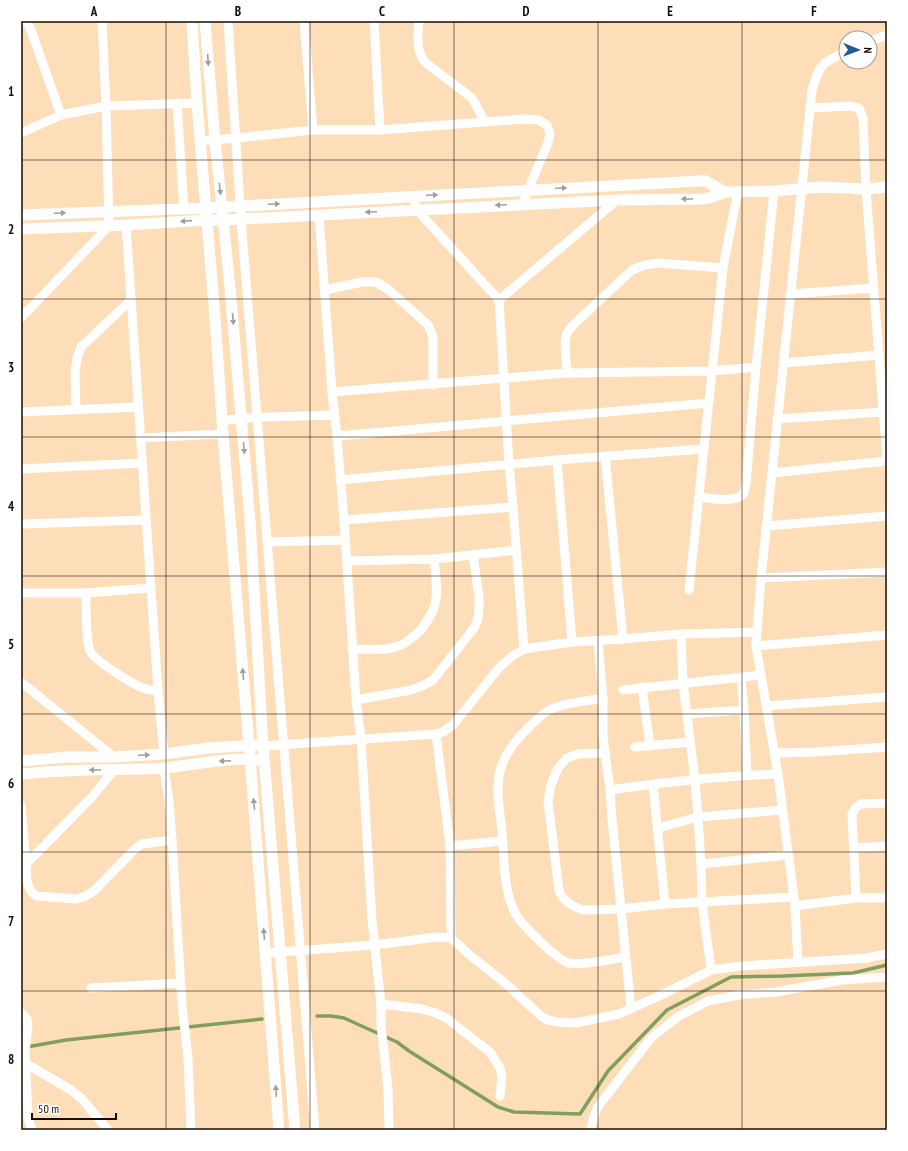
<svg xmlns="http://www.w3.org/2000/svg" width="908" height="1151" font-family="'PT Sans Narrow',sans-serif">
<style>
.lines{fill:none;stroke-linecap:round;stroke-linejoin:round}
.stream{stroke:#819e5f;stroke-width:3.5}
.minor{stroke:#fff;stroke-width:9}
.tertiary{stroke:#fff;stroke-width:11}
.oneway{fill:#a29e9a}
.grid{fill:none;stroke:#170c02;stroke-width:1;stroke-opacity:0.55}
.neatline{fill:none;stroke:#170c02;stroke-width:1.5}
.grid-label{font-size:13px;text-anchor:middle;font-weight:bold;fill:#170c02}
</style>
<rect width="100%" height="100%" fill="#fedeb9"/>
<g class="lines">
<g class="stream">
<path d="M317,1016H331L344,1018L397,1042L409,1051L498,1107L514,1112L580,1114L608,1071L667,1010L731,977L783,976L853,973L887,965"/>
<path d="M21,1048L66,1040L262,1019"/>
</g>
<g class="minor">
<path d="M26,21L31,30L61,115"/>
<path d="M228,21L241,219L315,1130"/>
<path d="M304,21L313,130"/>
<path d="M374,21L380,130"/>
<path d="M419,21C418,37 415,51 426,63L472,98L485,122"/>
<path d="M870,41L887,35"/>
<path d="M177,103L184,209"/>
<path d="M810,108L851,106L859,108L863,118L866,189L887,460"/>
<path d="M21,133L61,115L106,106L197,103"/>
<path d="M200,141L236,138L313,130H380L523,119L538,120L547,125L550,133L548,143L528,190L523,204"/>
<path d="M413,196L417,210L499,300L509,464L513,507L524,649"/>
<path d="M319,215L332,392L337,436L344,520L356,700L361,739L372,920L381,1004V1025L388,1088L389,1130"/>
<path d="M126,225L158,691L164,754"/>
<path d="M325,290L362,282H376L388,289L428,325L433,337V385"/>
<path d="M790,294L874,288"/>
<path d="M499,300L617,200"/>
<path d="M21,318L109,226L106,106L102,21"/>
<path d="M783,363L879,355"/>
<path d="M567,373L565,344L566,335L572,326L632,270L645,265L658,263L723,268"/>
<path d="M332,392L567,373L712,371L756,367"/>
<path d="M76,410L75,373L77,358L81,347L131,300"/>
<path d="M21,412L138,407"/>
<path d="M777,419L883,412"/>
<path d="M222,421L242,418L334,415"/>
<path d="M337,436L709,403"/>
<path d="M140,438L223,434"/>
<path d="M605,456L623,639"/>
<path d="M557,460L572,642"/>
<path d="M21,469L142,463"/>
<path d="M772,473L887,461"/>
<path d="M340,480L557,460L703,449"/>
<path d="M699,497C709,498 738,504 744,493C745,490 745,486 746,484L756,367L774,191"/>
<path d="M344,520L513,507"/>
<path d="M21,524L146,520"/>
<path d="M766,526L887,516"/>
<path d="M267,542L346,540"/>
<path d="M347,561L434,559L516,550"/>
<path d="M761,578L887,572"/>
<path d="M689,590L723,268L738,191"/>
<path d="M21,593H86L151,588"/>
<path d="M86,593C86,605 86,641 90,651C95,661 132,684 143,688C148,690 153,690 158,691"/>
<path d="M681,634L683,683L695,780L698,817L701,864L702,902L711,970"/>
<path d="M598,641L603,698V736L610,790L612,819L631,1009"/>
<path d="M756,646L887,635"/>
<path d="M352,649C368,649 388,652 403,644C409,641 415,635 420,631C426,623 433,614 435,604C439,590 435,573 434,559"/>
<path d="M741,677L744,710L747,775"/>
<path d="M21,682L114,757"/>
<path d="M642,687L650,746"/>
<path d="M623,690L761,675"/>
<path d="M603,698C588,701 562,703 549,710C539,716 517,738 511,748C505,756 501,766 499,776C496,794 500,812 502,830C504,857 503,886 514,911C519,923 554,956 566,962C577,967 612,959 625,957"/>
<path d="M356,700L411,690L422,686L433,680L441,670L474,628L478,619L479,608V597L473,555"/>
<path d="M766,706L887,697"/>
<path d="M687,714L744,710"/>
<path d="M436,734L450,846L451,938"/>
<path d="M263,746L436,734L443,732L453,725L498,669L511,657L524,649L572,642L623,639L681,634L757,632"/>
<path d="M635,747L690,742"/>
<path d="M605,753L578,754L567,758L558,768L551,785L548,801L559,891L563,898L570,904L582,910L621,909L665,904L702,902L794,897"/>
<path d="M774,753L817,752L887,747"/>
<path d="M164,768L169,801L172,840L182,1005L188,1058L191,1130"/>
<path d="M653,784L665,904"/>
<path d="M610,790C666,782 722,776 778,774"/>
<path d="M21,805L26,864L92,797L114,770"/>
<path d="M658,828L698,817L782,810"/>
<path d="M450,846L502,841"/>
<path d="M854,848L887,846"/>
<path d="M26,864C27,876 25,890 37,896L76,899L86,896L94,891L135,849L142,844L172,840"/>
<path d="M701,864L788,855"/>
<path d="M856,898L852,814L856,807L861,804L887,803"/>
<path d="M795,906L856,898H887"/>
<path d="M266,953L374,945L437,937L451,938L471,956L505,983L541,1016L548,1020L557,1022L576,1023L619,1014L661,995L711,970L742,966L867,958L887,954"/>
<path d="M798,962L795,906L778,774L756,646L761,578L812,90C820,64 821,63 846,52"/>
<path d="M91,988L180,983"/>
<path d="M381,1004L422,1009L436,1013L446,1018L490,1052L500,1068L502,1077L500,1096"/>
<path d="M21,1013L27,1019L28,1024L25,1053L28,1118L32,1130"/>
<path d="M25,1063L71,1090L82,1099L108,1130"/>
<path d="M590,1130L597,1108L637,1056L652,1037L679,1016L708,1001L739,995L776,992L842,980L887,977"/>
</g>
<g class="tertiary">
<path d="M192,21L197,103L215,317L223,434L249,745L279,1130"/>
<path d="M205,21L215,140L230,288L250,520L263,746L295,1130"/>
<path d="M21,215L206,208L699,181H706L725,192"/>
<path d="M21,229L126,225L207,220H224L617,200L701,199L709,198L725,192L774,191L821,187L866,189L887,187"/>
<path d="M21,761L67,757H114L164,754L208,748L256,745"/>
<path d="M21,774C36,773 51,771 66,771C99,769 131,770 164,768C195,765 226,757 257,760"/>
</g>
</g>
<defs><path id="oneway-solid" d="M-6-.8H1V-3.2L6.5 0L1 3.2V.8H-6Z"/></defs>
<g class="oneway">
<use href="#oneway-solid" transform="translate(208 60) rotate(86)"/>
<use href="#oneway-solid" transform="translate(561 188) rotate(-3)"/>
<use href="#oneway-solid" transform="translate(220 189) rotate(84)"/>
<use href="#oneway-solid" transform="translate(432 195) rotate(-3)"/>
<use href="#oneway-solid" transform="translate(687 199) rotate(180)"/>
<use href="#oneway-solid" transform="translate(274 204) rotate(-3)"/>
<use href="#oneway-solid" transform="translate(501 205) rotate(177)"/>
<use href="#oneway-solid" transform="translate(371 212) rotate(177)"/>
<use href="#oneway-solid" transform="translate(60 213) rotate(-2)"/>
<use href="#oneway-solid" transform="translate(186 221) rotate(176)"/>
<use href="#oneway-solid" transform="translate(233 319) rotate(85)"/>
<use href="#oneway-solid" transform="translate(244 448) rotate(85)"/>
<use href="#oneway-solid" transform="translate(243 674) rotate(-95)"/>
<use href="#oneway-solid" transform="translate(144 755) rotate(-3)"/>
<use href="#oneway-solid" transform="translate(225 761) rotate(177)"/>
<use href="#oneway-solid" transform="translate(95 770) rotate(180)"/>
<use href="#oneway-solid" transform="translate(254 804) rotate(-95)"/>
<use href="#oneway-solid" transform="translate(264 934) rotate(-95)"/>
<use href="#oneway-solid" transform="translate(276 1091) rotate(-94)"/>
</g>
<path class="grid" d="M166,21V1130M310,21V1130M454,21V1130M598,21V1130M742,21V1130M21,160H887M21,299H887M21,437H887M21,576H887M21,714H887M21,852H887M21,991H887"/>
<rect width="908" height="1151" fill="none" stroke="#ffffff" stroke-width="44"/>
<g transform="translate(858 50) rotate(91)"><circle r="19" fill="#ffffff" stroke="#a29e9a"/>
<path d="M0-3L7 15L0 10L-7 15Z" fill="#235a92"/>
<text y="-6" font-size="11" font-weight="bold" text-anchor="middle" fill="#170c02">N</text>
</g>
<path d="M32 1113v6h84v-6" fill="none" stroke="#170c02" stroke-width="2"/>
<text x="38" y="1113" font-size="12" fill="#170c02" stroke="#ffffff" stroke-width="3" paint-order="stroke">50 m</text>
<rect x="22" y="22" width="864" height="1107" class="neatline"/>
<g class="grid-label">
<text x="94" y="16">A</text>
<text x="238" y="16">B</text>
<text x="382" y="16">C</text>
<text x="526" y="16">D</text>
<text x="670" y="16">E</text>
<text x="814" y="16">F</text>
<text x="11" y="96">1</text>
<text x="11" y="234">2</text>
<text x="11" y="372">3</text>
<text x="11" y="511">4</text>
<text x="11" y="649">5</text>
<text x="11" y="788">6</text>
<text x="11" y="926">7</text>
<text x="11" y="1064">8</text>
</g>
</svg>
